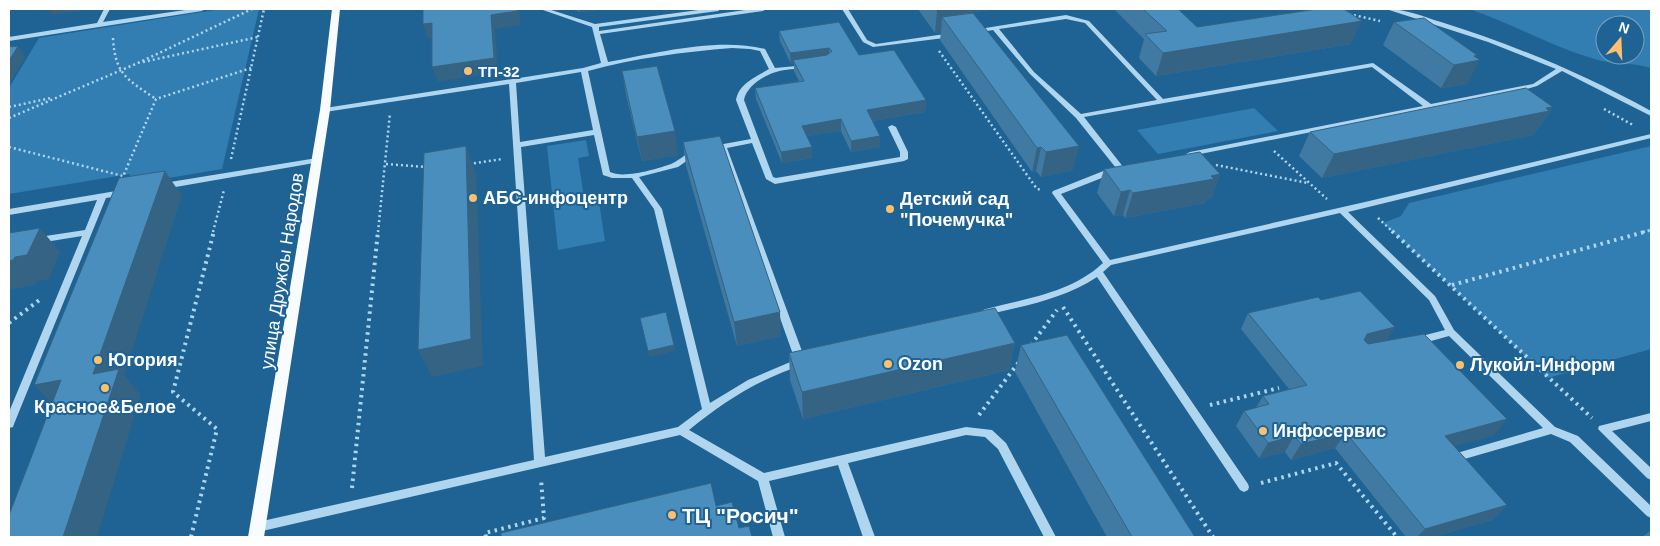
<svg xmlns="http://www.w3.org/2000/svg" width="1660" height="546" font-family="Arial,sans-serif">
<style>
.green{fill:#327eb2;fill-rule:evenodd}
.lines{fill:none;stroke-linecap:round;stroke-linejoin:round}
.path-far1{stroke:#b0d6ef;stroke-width:2.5;stroke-dasharray:2 3;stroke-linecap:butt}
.path{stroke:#b0d6ef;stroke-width:4;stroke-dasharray:2.5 4.5;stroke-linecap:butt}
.minor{fill:#b0d6ef;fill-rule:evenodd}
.major{fill:#f8fcff;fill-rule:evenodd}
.wall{fill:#407aa3}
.shaded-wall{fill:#346384}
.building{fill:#4a8ebd;stroke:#346384}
.poi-dot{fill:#fdc06f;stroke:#1e6394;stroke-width:2}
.labels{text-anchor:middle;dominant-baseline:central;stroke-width:4;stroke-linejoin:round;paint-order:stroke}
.far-poi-label{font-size:15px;font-weight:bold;fill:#fff;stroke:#1e6394;text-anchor:start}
.poi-label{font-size:18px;font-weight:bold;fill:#fff;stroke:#1e6394;text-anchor:start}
.street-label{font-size:18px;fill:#fff;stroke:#1e6394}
.near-poi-label{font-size:21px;font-weight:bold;fill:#fff;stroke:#1e6394;text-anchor:start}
</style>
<rect width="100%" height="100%" fill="#1e6394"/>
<g class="green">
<path d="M221,9H259L222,169L127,185L130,174L9,194V88L39,38Z"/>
<path d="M1469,9H1651V68C1634,62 1615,65 1598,60C1553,48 1514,24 1469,9ZM1605,25H1635V55H1605Z"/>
<path d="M1254,108L1278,131L1158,154L1137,130Z"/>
<path d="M586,140L589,156L578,158L585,204L599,202L605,241L558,250L547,146Z"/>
<path d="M1651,146V349L1548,378L1383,223L1401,216L1409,203Z"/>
</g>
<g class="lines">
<g class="path-far1">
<path d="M1349,14L1380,21"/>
<path d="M113,38C115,75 128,80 156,99"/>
<path d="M939,51L1037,189L1042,190"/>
<path d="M143,62L258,37"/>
<path d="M9,107L51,98"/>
<path d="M1604,109L1633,125"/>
<path d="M9,118L138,63L252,9"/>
<path d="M9,147L123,176"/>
<path d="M1274,151L1327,199"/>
<path d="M231,159L264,9"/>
<path d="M386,164L426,167"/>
<path d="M469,164L503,159"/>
<path d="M1216,165L1308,183"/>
<path d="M122,179L156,99L251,68"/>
<path d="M1378,218L1393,232"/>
<path d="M213,232L224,190"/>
<path d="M378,232L390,113"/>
<path d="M1643,232L1651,230"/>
</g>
<g class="path">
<path d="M1392,231L1592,418"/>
<path d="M1452,285L1648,231"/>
<path d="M1063,307L1213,537"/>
<path d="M9,323L42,298"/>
<path d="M1031,345L1057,310"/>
<path d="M1210,405L1279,388"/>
<path d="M979,415L1019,362"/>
<path d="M1261,483L1336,463L1397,537"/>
<path d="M352,488L378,231"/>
<path d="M191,537L217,429L173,392L214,231"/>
<path d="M486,537L485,533L544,518L541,479"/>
</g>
<g class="minor">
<path d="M104,9H110L103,22L192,9H205L202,11L9,41V37L97,23Z"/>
<path d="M540,9H548L595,24L706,9H721L718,11L599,27V31L752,9H766L763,11L600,34L608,62C656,53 718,37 765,49L775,68L807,65V67L805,68C796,69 785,69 776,72C764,75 746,87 744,100L773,177L776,178L900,157V152L888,127L892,125L896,127L908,152V159L904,161L775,184L766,179L752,143L727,148L806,362L804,365C762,377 723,402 689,430L764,473L966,427L992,430L1006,443L1056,537H1044L998,449L985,437L966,435L848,463L875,537H863L838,465L769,481L785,537H773L758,481L680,435L258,532L254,531L252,527L254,523L258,522L534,460L509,84L325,112L321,110L325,108L583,68L601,63L592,27ZM732,48L750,49L760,51L769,69C756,77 739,83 736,100L751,139L718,145L714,147L715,149H720L795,360L748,380L710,403L662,209L639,177L678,167L698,153L694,151H691C685,155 678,161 671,164C657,169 624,179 610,172L588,71C634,58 684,52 732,48ZM581,72L593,130L520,142L516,83ZM594,135L603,175L612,178H632L654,209L702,409L678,427L545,457L521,147Z"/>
<path d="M842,9H848L867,40L876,44L952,33L955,35L952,37L873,47L863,42Z"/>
<path d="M1386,9C1404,8 1424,17 1441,22C1514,45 1584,74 1651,111V116L1562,71L1537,86L1523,90L1190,156L1186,154L1190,152L1423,106L1372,67L1084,117L1124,168L1123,170H1118L1117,172L1061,194L1110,260L1365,202L1651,134V138L1348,212L1435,296L1454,330L1555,427L1578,436L1651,506V518L1647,516L1570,442L1551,434L1454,462L1450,461L1449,458L1450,455L1543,428L1449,336L1417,345L1414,344L1412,341L1414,338L1445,330L1429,300L1340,213L1111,265L1103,272L1248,484L1249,487L1248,490L1244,492L1240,490L1097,277C1064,299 1024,306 986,315L983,314L981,312L983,310L986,309C1027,298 1071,293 1103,263L1052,193L1053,191L1111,168H1116L1076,118L1030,74L993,30L975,33L972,31L973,30L1066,15L1089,21L1163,99L1373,63L1431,104L1533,84L1556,69L1488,42ZM1066,19L1085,23L1157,100L1081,114L1034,72L999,29Z"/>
<path d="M317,158L321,160L320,162L164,189L160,186L164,183Z"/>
<path d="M122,190L125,191L126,193L125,195L106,198L14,424L13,427L9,428V412L82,236L39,243L35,240L39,237L85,230L97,200L9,215V209Z"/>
<path d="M1651,413V421L1612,431L1651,468V480L1647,478L1598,429L1599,426Z"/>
</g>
<path class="major" d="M332,9H340L330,110L264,537H248L320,110Z"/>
</g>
<g class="wall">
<path d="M572,9H605L580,12Z"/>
<path d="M918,9H996L967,13L1073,170L1041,177L1036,171L1032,172L940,40L941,32L935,33Z"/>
<path d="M1114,9H1178L1197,27L1351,44L1156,76L1139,58L1144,39Z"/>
<path d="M1394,22L1476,57L1467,84L1441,88L1383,45Z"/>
<path d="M779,31L859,55L926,100L925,112L872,121L880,147L851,152L841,131L807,136L812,147V158L782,163L756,99L755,88L799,81L794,71V64H791L780,41Z"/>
<path d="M622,71L678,155L642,161L626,95Z"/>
<path d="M1553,107L1537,130L1536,131L1533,135L1322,178L1299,156L1310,132Z"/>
<path d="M683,142L781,336L737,346L686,166Z"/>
<path d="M1104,169L1220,174L1211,198L1206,199L1205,203L1125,218L1123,215L1114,216L1097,193Z"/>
<path d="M1321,300L1386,341L1494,435L1453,446L1507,505L1492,520L1433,537H1406L1335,448L1291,460L1285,452L1259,458L1236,426L1244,411L1256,408L1263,396L1289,389L1241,329L1248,313Z"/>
<path d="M1015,343L1009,370L803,419L790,380L789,353Z"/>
<path d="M1021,345L1195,537H1107L1015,372Z"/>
<path d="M1651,531V537H1642L1649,532Z"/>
</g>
<g class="shaded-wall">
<path d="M48,9H82L80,11L52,15Z"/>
<path d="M517,9H519L521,25L495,29L498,72L438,82L432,67L491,15Z"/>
<path d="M579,9H605L580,12Z"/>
<path d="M948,9H996L942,17L941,32L935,33L937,10Z"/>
<path d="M1362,21L1351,44L1156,76L1163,53Z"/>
<path d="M432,23L437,37L428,39L423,24Z"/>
<path d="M18,46L25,57L12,80H9V61Z"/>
<path d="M829,48V59L793,60L794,64H791L790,53Z"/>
<path d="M1477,55L1474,61L1480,60L1467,84L1441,88L1454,65L1474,56Z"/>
<path d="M926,100L925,112L866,122L867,110Z"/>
<path d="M1553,107L1537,130L1536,131L1533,135L1322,178L1334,154Z"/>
<path d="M841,119V131L802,137V126Z"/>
<path d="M675,131L678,155L642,161L637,137Z"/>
<path d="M880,136V147L851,152V141Z"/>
<path d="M466,146L476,173L483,366L432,377L418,350Z"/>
<path d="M1079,146L1073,170L1041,177L1046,152Z"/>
<path d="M812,147V158L782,163L781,152Z"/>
<path d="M1041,147L1036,171L1032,172L1037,148Z"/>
<path d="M165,171L182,196L124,375L141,395L97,537H63L93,374Z"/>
<path d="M1220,174L1211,198L1206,199L1205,203L1125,218L1133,193Z"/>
<path d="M1130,190L1123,215L1114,216L1121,192Z"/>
<path d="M40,228L60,252L49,279L37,281L35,285L9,290V261L15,257Z"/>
<path d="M780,312L781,336L737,346L734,322Z"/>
<path d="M1395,327L1385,343L1357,350L1367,334Z"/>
<path d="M1015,343L1009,370L803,419L802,392Z"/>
<path d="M674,345L675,351L649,357L648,351Z"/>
<path d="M61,380L59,411L34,385Z"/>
<path d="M1507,419L1494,435L1432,452L1445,436Z"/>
<path d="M1346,433L1335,448L1291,460L1301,444Z"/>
<path d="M1294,436L1285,452L1259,458L1268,443Z"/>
<path d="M1507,505L1492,520L1433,537H1417L1425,529Z"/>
</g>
<g class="building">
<path d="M423,9H517V11L491,15L494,58L432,67V23L423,24Z"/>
<path d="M936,9H948L937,10Z"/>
<path d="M1143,9H1178L1197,27L1317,9H1344L1362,21L1163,53L1145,34L1167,31Z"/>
<path d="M973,13L1079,146L1046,152L1041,147L1037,148L942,17Z"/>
<path d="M1424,18L1477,55L1474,56L1480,60L1454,65L1394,22Z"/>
<path d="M839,22L859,55L894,50L926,100L867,110L880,136L851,141L841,119L802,126L812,147L781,152L755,88L804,81L793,60L827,55L832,51L829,48L790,53L779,31Z"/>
<path d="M18,46L9,61V47Z"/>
<path d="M657,66L675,131L637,137L622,71Z"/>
<path d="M1526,88L1553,107L1546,108L1549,111L1334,154L1310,132Z"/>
<path d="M720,136L780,312L734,322L683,142Z"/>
<path d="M466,146L471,339L418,350L424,153Z"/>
<path d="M1200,152L1220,174L1211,176L1214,179L1133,193L1130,190L1121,192L1104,169Z"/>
<path d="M165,171L93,374L119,369L63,537H9V515L61,380L34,385L119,178Z"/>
<path d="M40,228L27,255L15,257L13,260L9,261V233Z"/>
<path d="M1360,291L1395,327L1367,334L1364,340L1368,344L1424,334L1507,419L1445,436L1507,505L1425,529L1346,433L1301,444L1294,436L1268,443L1244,411L1269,404L1263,396L1307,385L1248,313L1318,297L1321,300Z"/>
<path d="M995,308L1015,343L802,392L789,353Z"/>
<path d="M666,312L674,345L648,351L640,318Z"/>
<path d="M1067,335L1195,537H1132L1021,345Z"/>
<path d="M711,483L716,506L732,502L739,528L749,526L752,537H501V533Z"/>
</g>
<g class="poi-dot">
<circle cx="468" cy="71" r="5"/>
<circle cx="473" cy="198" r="5"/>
<circle cx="890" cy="209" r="5"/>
<circle cx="98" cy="360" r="5"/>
<circle cx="888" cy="364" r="5"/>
<circle cx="1460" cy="365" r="5"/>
<circle cx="105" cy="388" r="5"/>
<circle cx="1263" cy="431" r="5"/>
<circle cx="672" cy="515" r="5"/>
</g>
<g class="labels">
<g class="far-poi-label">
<text x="478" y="71">ТП-32</text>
</g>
<g class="poi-label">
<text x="483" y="198">АБС-инфоцентр</text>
<text x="900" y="199">Детский сад<tspan x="900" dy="21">"Почемучка"</tspan></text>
<text x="108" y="360">Югория</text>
<text x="898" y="364">Ozon</text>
<text x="1470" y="365">Лукойл-Информ</text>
<text x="105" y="407" text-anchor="middle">Красное&amp;Белое</text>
<text x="1273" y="431">Инфосервис</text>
</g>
<g class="street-label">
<text transform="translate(282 271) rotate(-81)">улица Дружбы Народов</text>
</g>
<g class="near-poi-label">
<text x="682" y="515">ТЦ "Росич"</text>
</g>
</g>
<rect width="1660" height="546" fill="none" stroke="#ffffff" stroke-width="20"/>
<g transform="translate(1620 40) rotate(19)"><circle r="24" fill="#1e6394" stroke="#78a1bf"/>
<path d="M0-4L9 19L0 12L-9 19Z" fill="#fdc06f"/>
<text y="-8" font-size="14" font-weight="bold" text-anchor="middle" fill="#ffffff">N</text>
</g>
</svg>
